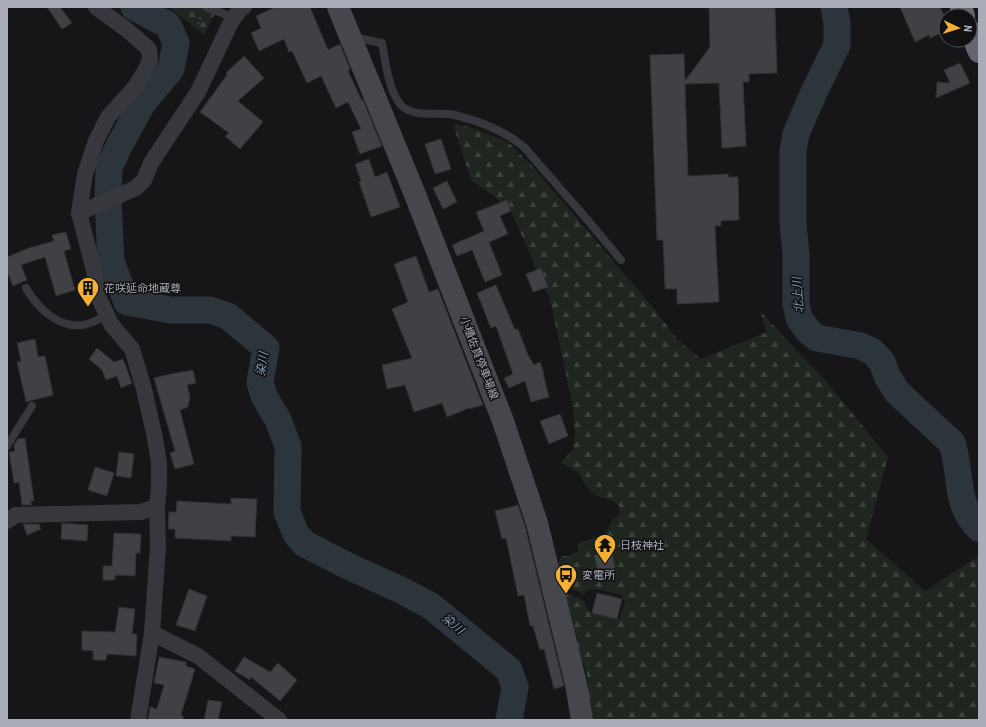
<svg xmlns="http://www.w3.org/2000/svg" width="986" height="727" font-family="'Roboto Condensed','Noto Sans JP',sans-serif">
<style>
.forest{fill:url(#forest-firs)}
.lines{fill:none;stroke-linecap:round;stroke-linejoin:round}
.river{stroke:#2c353c;stroke-width:27}
.building{fill:#404145;stroke:#303034}
.path{stroke:#3d3f44;stroke-width:2.5;stroke-dasharray:2 3;stroke-linecap:butt}
.lane{stroke:#37383d;stroke-width:8}
.street{stroke:#37383d;stroke-width:16}
.secondary{stroke:#45474d;stroke-width:22}
.highway{stroke:#63666e;stroke-width:22}
.labels{text-anchor:middle;dominant-baseline:central;stroke-width:3;stroke-linejoin:round;paint-order:stroke}
.poi-label{font-size:11px;fill:#a8adb8;stroke:#111113;text-anchor:start}
.street-label{font-size:11px;fill:#a8adb8;stroke:#111113}
.water-label{font-size:12px;font-style:italic;fill:#7f9bb3;stroke:#111113}
</style>
<defs>
<pattern id="forest-firs" width="22" height="20" patternUnits="userSpaceOnUse"><rect width="22" height="20" fill="#1e261f"/><path d="M5 1l3.5 6h-7zM16 11l3.5 6h-7z" fill="#3c433d"/></pattern>
</defs>
<rect width="100%" height="100%" fill="#161618"/>
<g class="forest">
<path d="M169,7H214L216,11L204,35Z"/>
<path d="M453,124L470,127L508,142L533,167L655,310L677,339L701,359L767,332L760,311L824,379L888,457L866,539L925,591L979,556V720H591C590,711 588,701 588,692C587,680 588,667 580,659L563,598L569,593L584,601L588,611L619,619L625,603L622,595L602,590L591,589L583,594L572,589L558,577V565L561,556H568L578,551L579,543L605,534L613,519L620,515L619,506L613,501L595,495L587,488L578,472L561,463L573,449L575,433L573,408L550,299L511,211L492,195L471,180Z"/>
</g>
<g class="lines">
<g class="river">
<path d="M134,7L168,25L176,43L171,69L142,104L119,146L109,168L108,198L111,262L127,302L170,310H210L228,316L266,348L260,382L264,396L278,420L288,446L287,512L296,534L305,544L350,567L401,590L431,606L509,670L515,687L509,720"/>
<path d="M834,7L837,23V45L815,90L804,115L796,134L793,151V224L796,254V303L799,318L808,331L817,338L861,346L873,352L882,362L887,376L897,392L952,443C962,472 954,505 979,528"/>
</g>
</g>
<g class="building">
<path d="M47,7H60L72,23L62,29Z"/>
<path d="M276,7H310L328,50L340,44L350,69L348,71L362,101L363,100L382,146L360,154L352,132L361,129L348,102L336,108L321,76L307,83L292,51L289,52L284,39L259,51L251,33L261,28L256,16Z"/>
<path d="M709,7H775L777,73L749,74V82H743L746,146L722,148L719,83L685,84L688,176L728,174L729,177H738L739,220L721,221V226H715L719,302L677,304V289H665L663,240H657L650,55L684,54L685,81L710,47Z"/>
<path d="M900,7H940L946,20V31L930,38L929,35L915,42Z"/>
<path d="M244,56L264,78L238,101L263,122L240,149L225,136L229,133L200,112L227,75L226,73Z"/>
<path d="M960,63L970,83L936,98L937,82L950,83L944,70Z"/>
<path d="M441,139L451,169L435,174L425,144Z"/>
<path d="M369,159L375,177L387,172L400,207L371,217L359,182L361,181L355,164Z"/>
<path d="M447,181L457,202L443,209L433,188Z"/>
<path d="M507,200L511,211L500,216L508,234L489,242L502,275L485,282L472,250L457,256L452,245L484,231L476,212Z"/>
<path d="M66,232L71,249L64,251L75,290L56,296L45,257L21,265L27,280L13,286L7,271V257L29,248L54,241L52,235Z"/>
<path d="M416,256L429,292L438,289L483,405L469,409V408L447,417L442,403L414,412L405,385L387,389L382,365L412,358L392,309L408,302L394,264Z"/>
<path d="M541,268L548,287L533,292L526,274Z"/>
<path d="M496,285L515,330L518,329L528,355L534,365L540,362L544,373H543L549,397L531,402L525,381L509,388L504,378L513,374L496,326L491,328L477,293Z"/>
<path d="M35,339L38,357L45,356L53,395L26,402L17,362L21,361L17,343Z"/>
<path d="M97,348L114,362L123,359L132,383L121,388L117,376L106,380L102,370L89,359Z"/>
<path d="M193,370L196,383L187,385L190,397L188,407L180,410L194,464L175,469L170,453L175,451L154,378L171,374Z"/>
<path d="M560,414L568,436L549,444L540,421Z"/>
<path d="M25,438L34,501H30L32,505H22L19,482L14,483L9,452L15,451L14,445L18,439Z"/>
<path d="M119,452L134,454L131,478L116,476Z"/>
<path d="M95,467L114,473L107,496L88,490Z"/>
<path d="M231,498L257,499L255,537L231,536V541L175,538V529H168L169,512H176L177,501L231,504Z"/>
<path d="M518,505L525,526L564,686L554,689L544,649L540,650L533,626H530L524,595L518,596L506,538L502,539L495,511Z"/>
<path d="M62,523L88,525L87,541L61,539Z"/>
<path d="M23,524H39L41,529L27,535Z"/>
<path d="M114,533L141,534L140,553H136L135,576L115,575V580H103V566H112Z"/>
<path d="M611,551L617,575L600,579L594,555Z"/>
<path d="M189,589L207,596L195,631L176,625Z"/>
<path d="M597,593L622,599L617,619L592,613Z"/>
<path d="M119,607L135,609L132,634H137L136,656L107,654L106,660H93V651L82,650V631L115,632Z"/>
<path d="M159,657L186,662V666L195,669L181,715L183,716V720H148L150,707L157,709L164,685L154,683Z"/>
<path d="M244,657L270,672L278,663L297,680L280,701L251,677L250,680L235,671Z"/>
<path d="M208,700L222,702L218,720H204Z"/>
</g>
<g class="lines">
<path class="path" d="M198,24L201,15"/>
<g class="lane">
<path d="M206,7L227,15L233,19"/>
<path d="M353,37L382,43C385,60 389,91 400,104C413,119 438,111 455,115C479,121 505,131 524,147L585,217L621,260"/>
<path d="M26,288C38,309 61,331 87,324C94,322 101,318 107,316"/>
<path d="M7,446L32,406"/>
</g>
<g class="street">
<path d="M96,7L126,29L149,49L150,60L145,71L135,87L108,117L96,141L85,174L79,213L94,270L98,296L111,324L132,349L144,389L155,438L159,463V486L157,507L158,546L152,633L138,720"/>
<path d="M79,213L136,188L144,180L151,163L198,92L231,22L241,8L244,7"/>
<path d="M7,521L16,515L141,512L157,507"/>
<path d="M152,633L198,656L279,720"/>
</g>
<path class="secondary" d="M338,7L414,192L503,421L537,523L576,684L582,720"/>
<g class="highway">
<path d="M961,7L964,16"/>
<path d="M970,31L979,52"/>
</g>
</g>
<defs>
<g id="building-pin" transform="scale(1.15)"><path d="M0 17L-7.5 6A9.5 9.5 0 1 1 7.5 6Z" fill="#f2b134" stroke="#111113"/><path d="M-4-6H4V6H1V3H-1V6H-4ZM-2.5-4.3h1.7v1.8h-1.7ZM.8-4.3h1.7v1.8H.8ZM-2.5-1h1.7V.8h-1.7ZM.8-1h1.7V.8H.8Z" fill="#111"/></g>
<g id="temple-pin" transform="scale(1.15)"><path d="M0 17L-7.5 6A9.5 9.5 0 1 1 7.5 6Z" fill="#f2b134" stroke="#111113"/><path d="M0-6L5-2H3V0L6.5 2.5H4V6H1.5V3h-3V6H-4V2.5H-6.5L-3 0V-2H-5Z" fill="#111"/></g>
<g id="bus-pin" transform="scale(1.15)"><path d="M0 17L-7.5 6A9.5 9.5 0 1 1 7.5 6Z" fill="#f2b134" stroke="#111113"/><path d="M-5-6H5V4H4V6H2V4H-2V6H-4V4H-5ZM-3.5-4V0h7V-4ZM-3.5 1.2v1.5H-2V1.2ZM2 1.2v1.5H3.5V1.2Z" fill="#111"/></g>
</defs>
<g fill-rule="evenodd">
<use href="#building-pin" x="88" y="288"/>
<use href="#temple-pin" x="605" y="545"/>
<use href="#bus-pin" x="566" y="575"/>
</g>
<g class="labels">
<g class="poi-label">
<text x="104" y="288">花咲延命地蔵尊</text>
<text x="620" y="545">日枝神社</text>
<text x="582" y="575">変電所</text>
</g>
<g class="street-label">
<text transform="translate(479 358) rotate(69)">小櫃佐貫停車場線</text>
</g>
<g class="water-label">
<text transform="translate(798 295) rotate(-94)">北上川</text>
<text transform="translate(262 364) rotate(-82)">染川</text>
<text transform="translate(453 624) rotate(40)">染川</text>
</g>
</g>
<rect width="986" height="727" fill="none" stroke="#a8adb8" stroke-width="16"/>
<g transform="translate(958 28) rotate(94)"><circle r="19" fill="#111113" stroke="#4d4f55"/>
<path d="M0-3L7 15L0 10L-7 15Z" fill="#f2b134"/>
<text y="-6" font-size="11" font-weight="bold" text-anchor="middle" fill="#a8adb8">N</text>
</g>
</svg>
